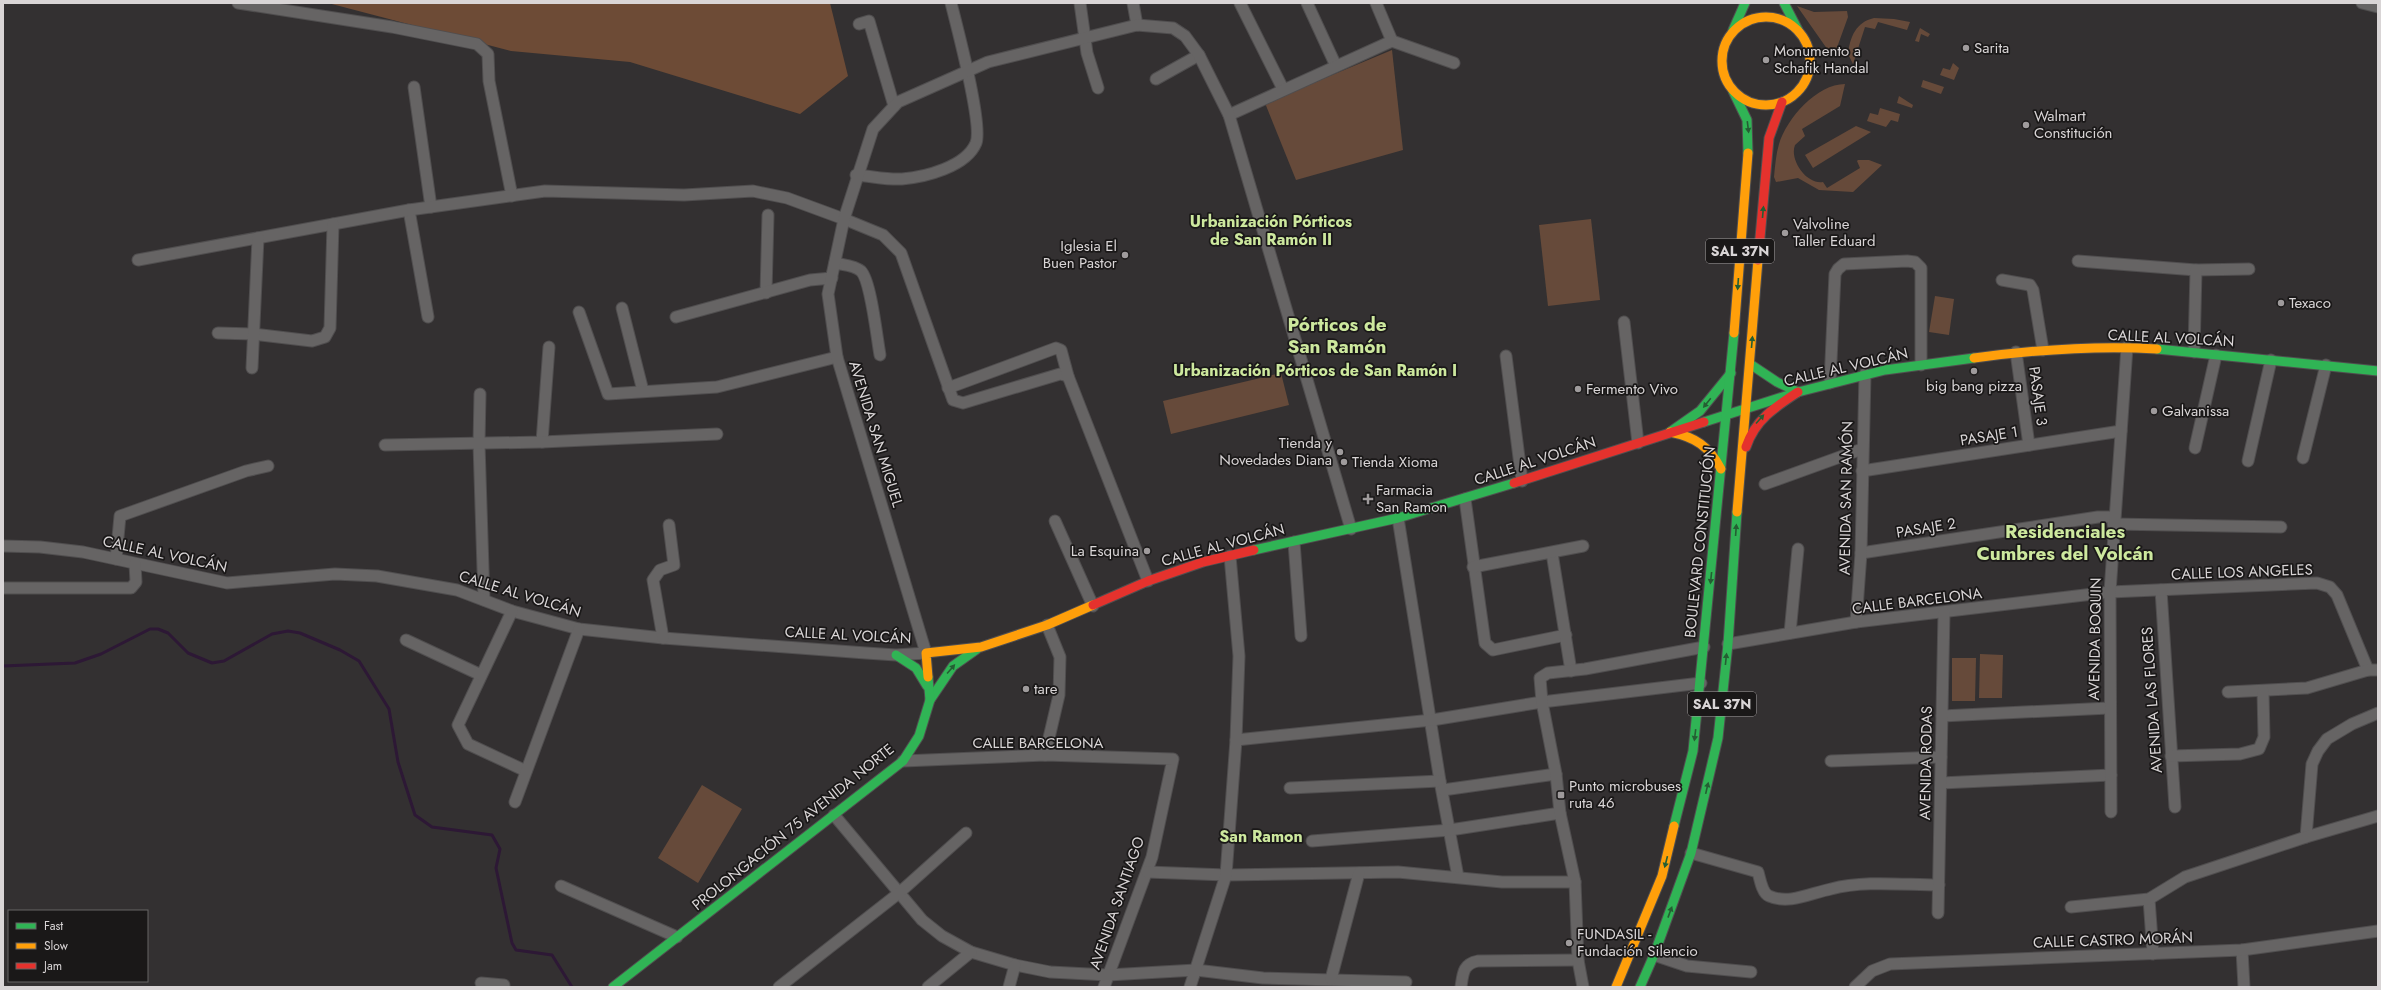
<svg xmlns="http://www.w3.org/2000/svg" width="2381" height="990" font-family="Jost,sans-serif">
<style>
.green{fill:#664a3a}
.forest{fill:#6d4b36}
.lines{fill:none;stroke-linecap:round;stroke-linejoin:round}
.stream{stroke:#2d1835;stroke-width:3}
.street-casing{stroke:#504e4f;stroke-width:13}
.fast-casing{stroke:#504e4f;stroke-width:11}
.slow-casing{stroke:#504e4f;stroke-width:11}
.jam-casing{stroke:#504e4f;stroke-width:11}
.street{stroke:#666464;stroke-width:11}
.fast{stroke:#30b455;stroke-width:9}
.slow{stroke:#ff9f0a;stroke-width:9}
.jam{stroke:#e5322d;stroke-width:9}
.oneway{fill:#245e33}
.poi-dot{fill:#9f9b9c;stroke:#1a1818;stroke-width:1.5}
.labels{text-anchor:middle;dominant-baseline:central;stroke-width:3.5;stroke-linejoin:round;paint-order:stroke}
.shield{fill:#1a1818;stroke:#a09c9d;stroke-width:1}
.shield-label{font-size:14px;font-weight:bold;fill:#d9d5d6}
.poi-label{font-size:15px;fill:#d9d5d6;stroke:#1a1818;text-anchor:start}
.street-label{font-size:15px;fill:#d9d5d6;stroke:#1a1818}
.neighbourhood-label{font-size:16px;font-weight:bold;fill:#cde89e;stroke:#1a1818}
.district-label{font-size:19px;font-weight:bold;fill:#cde89e;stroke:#1a1818}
</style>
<rect width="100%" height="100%" fill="#333031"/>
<g class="green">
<path d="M1797,6L1814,12L1847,11L1848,17L1835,53H1830Z"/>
<path d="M1874,18L1894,19L1910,22L1907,30L1878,22L1875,29L1865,27L1853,64L1848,54C1850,37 1856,22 1874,18Z"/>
<path d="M1920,28L1930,34L1928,37L1921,34L1919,42L1915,41Z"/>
<path d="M1392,50L1403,150L1296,180L1265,103Z"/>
<path d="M1953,63L1959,68L1954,80L1940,75L1943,68L1950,70Z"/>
<path d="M1923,80L1944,87L1941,94L1921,87Z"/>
<path d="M1845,84L1840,106L1802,129L1805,136L1795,145C1789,160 1807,185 1823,182L1827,188L1860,168L1857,161L1858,160H1869L1882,165L1853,192L1819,190L1798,178L1776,182L1774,177C1775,166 1776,154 1779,144C1787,118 1817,84 1845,84Z"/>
<path d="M1899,96L1913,105L1912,108L1897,103Z"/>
<path d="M1880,108L1900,114L1898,122L1891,120L1886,127L1867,121L1870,113L1878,115Z"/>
<path d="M1856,126L1871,132L1813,168L1805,155Z"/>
<path d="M1591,219L1600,300L1548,306L1539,225Z"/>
<path d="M1935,296L1954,299L1949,335L1929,332Z"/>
<path d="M1281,373L1289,405L1171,434L1163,401Z"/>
<path d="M1980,654L2003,655L2002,698H1979Z"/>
<path d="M1952,658H1976L1975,701H1952Z"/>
<path d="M702,785L742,809L698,883L658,858Z"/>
</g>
<path class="forest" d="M328,3H830L848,76L800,114L630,62L511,51Z"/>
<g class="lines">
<path class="stream" d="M3,666L75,663L101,654L150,629H158L168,633L188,653L212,663L224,661L272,634L288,631L300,633L340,650L359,661L389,709L398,762L415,815L432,827L492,835L500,849L496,868L512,943L516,950L552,955L572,987"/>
<g class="street-casing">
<g id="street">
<path d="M238,3L392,27L477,44L488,54L489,81L512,196"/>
<path d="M1080,3L1087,53L1098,88"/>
<path d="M1133,3L1137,25"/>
<path d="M1240,3L1283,89"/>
<path d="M1307,3L1336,66"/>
<path d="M1376,3L1392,41"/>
<path d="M2362,3L2378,7"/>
<path d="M859,24L869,21L894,106"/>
<path d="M1156,79L1199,55"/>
<path d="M414,87L431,207"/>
<path d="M1229,115L1392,41L1454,63"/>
<path d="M856,175C871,176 887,180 902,179C925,177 966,167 976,143C983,125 957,27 951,3"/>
<path d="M409,210L428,317"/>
<path d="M138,260L409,210L545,191L684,195L753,191L787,198L844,219L883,235L901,253L953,400L963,403L1060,374L1068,376"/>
<path d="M2078,261L2196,270L2249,269"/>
<path d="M835,263C843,265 854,265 861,271C871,281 877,339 880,355"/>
<path d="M2002,280L2030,285L2033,290L2043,350"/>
<path d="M766,293L768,215"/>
<path d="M622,308L643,391"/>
<path d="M579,312L608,394L717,387L837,357"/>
<path d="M676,317L810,280L832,278"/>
<path d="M1624,322L1638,443"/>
<path d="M218,333L253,334L312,341L325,337L330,328L333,224"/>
<path d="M2016,352L2029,445"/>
<path d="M2194,352L2196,270"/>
<path d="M1506,356L1522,481"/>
<path d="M252,368L258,238"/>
<path d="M1830,383L1835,274L1838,269L1844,264L1907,261L1915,262L1921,268V365"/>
<path d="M948,388L1056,348L1061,350L1068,376L1148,581"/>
<path d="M480,394L479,444L484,600"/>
<path d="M542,442L549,347"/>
<path d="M385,445L542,442L717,434"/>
<path d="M2195,448L2216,355"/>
<path d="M2303,458L2326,365"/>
<path d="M2248,461L2271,360"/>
<path d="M1862,471L2121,431"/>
<path d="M1765,484L1862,449"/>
<path d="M1465,499L1485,643L1493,650L1566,635"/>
<path d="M1398,518L1440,781L1458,877"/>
<path d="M1055,521L1093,606"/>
<path d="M2113,524L2281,527"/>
<path d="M1294,542L1301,636"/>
<path d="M3,546L40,547L83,552L227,583L335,574L377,576L457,590L512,611L579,629L663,638L866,653L896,655L926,653L837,357L828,294L844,219L873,129L898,102L988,62L1137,25L1173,28L1185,36L1199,55L1229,115L1351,529"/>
<path d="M1552,553L1571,671"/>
<path d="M1861,553L2098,517H2114"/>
<path d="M116,559L120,516L246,471L268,466"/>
<path d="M1473,567L1583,546"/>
<path d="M3,588H131L136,582L135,564"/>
<path d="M2161,590L2175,807"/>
<path d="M512,611L458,725L468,744L526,771"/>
<path d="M1856,622L1861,553L1865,374"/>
<path d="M1790,633L1798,549"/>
<path d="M663,638L653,580L660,570L674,565L669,525"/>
<path d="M406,640L481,675"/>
<path d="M1728,644L1856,622L2110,592L2317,583L2330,587L2337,595L2368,670"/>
<path d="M2228,692L2307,688L2368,670H2378"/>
<path d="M1942,716L2109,708"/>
<path d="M1236,740L1432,720L1542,702L1701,683"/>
<path d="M1045,755L1059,695L1060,657L1047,625"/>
<path d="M2171,756L2240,754L2259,749L2264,737L2263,691"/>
<path d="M903,761L1045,755L1173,759L1152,857L1104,987"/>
<path d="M1831,761L1941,757"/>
<path d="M1941,783L2111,775"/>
<path d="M1290,788L1440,781"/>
<path d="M1443,790L1556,774"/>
<path d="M515,802L579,629"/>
<path d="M2111,812L2110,592L2127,347"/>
<path d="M834,815L922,920L942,936L971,952L1015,965L1050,972L1108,975L1196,970L1263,978L1406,982"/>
<path d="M2306,837L2312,764L2318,751L2327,739L2352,724L2378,713"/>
<path d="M1312,841L1450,830L1560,813"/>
<path d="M1691,853L1758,872C1760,879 1762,893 1769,896C1789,905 1811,893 1831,889C1865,880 1904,885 1939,885"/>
<path d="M1147,872L1226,875L1398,872L1502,882H1575"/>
<path d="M561,886L677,937"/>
<path d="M2149,899L2153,954"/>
<path d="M2071,907L2149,899L2185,877L2306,837L2378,816"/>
<path d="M1938,913L1944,613"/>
<path d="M2242,950L2244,987"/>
<path d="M1654,955L1687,966L1751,972"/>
<path d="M1331,979L1359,873"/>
<path d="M481,983L504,985L503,987"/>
<path d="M779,987L899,893L966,833"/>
<path d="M928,987L971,952"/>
<path d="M1009,987L1015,965"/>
<path d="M1190,987L1226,875L1236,740L1239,656L1230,556"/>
<path d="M1461,987C1463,973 1463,964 1478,961L1578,960"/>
<path d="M1583,987L1578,960L1575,882L1560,813L1556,774L1542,702L1540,678L1548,673L1585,669L1704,647"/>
<path d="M1855,987L1872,971L1890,964L2242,950L2378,931"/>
</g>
</g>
<g class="fast-casing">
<g id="fast">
<path d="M1784,3L1798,30"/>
<path d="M1733,30L1745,3"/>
<path d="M1733,91L1747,120L1748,153"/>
<path d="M2157,349L2378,371"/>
<path d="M1750,364L1777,382L1798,392"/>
<path d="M1704,422L1798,392L1885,370L1974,358"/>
<path d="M1670,432L1700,411L1731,373"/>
<path d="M1254,550L1398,518L1514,483"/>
<path d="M896,655L916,668L927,686"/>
<path d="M930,700L953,666L977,649"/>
<path d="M1674,826L1693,751L1734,333"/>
<path d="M613,987L903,761L919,736L930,700L928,677"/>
<path d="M1640,987L1654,955L1691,853L1718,738L1728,644L1737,512"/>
</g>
</g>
<g class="slow-casing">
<g id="slow">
<circle cx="1766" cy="61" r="44"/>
<path d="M1734,333L1748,153"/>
<path d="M1974,358C2034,350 2096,345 2157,349"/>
<path d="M1670,432C1695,437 1709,446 1721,469"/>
<path d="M1737,512L1758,260"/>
<path d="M928,677L926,653L981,647L1047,625L1093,605"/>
<path d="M1616,987L1662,876L1674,826"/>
</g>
</g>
<g class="jam-casing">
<g id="jam">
<path d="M1758,260L1769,138L1782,102"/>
<path d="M1746,447C1755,420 1775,407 1798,392"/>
<path d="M1514,483L1704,422"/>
<path d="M1093,605L1148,581L1203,562L1254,550"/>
</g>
</g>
<use href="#street" class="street"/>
<use href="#fast" class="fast"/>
<use href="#slow" class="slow"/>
<use href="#jam" class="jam"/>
</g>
<defs><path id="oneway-solid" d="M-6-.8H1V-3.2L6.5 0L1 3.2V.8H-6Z"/></defs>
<g class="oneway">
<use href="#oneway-solid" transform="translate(1748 127) rotate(83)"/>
<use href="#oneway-solid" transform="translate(1763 212) rotate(-85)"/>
<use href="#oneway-solid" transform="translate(1738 284) rotate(94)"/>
<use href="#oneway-solid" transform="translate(1752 342) rotate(-85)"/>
<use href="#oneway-solid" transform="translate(1707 403) rotate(129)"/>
<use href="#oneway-solid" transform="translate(1760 419) rotate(-48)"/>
<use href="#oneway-solid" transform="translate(1736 530) rotate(-86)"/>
<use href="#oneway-solid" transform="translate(1711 578) rotate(96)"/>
<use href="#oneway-solid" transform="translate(1726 659) rotate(-84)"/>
<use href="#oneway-solid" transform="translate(951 669) rotate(-49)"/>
<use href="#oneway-solid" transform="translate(1695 735) rotate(97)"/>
<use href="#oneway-solid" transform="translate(1707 788) rotate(-77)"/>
<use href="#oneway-solid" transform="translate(1666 862) rotate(104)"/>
<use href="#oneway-solid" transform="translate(1670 912) rotate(-70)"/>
</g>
<g class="poi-dot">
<circle cx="1966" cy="48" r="4"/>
<circle cx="1766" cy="60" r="4"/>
<circle cx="2026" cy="125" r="4"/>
<circle cx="1785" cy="233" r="4"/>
<circle cx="1125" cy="255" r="4"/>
<circle cx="2281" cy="303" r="4"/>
<circle cx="1974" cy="371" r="4"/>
<circle cx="1578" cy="389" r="4"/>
<circle cx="2154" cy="411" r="4"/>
<circle cx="1340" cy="452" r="4"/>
<circle cx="1344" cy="462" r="4"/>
<path d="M1366 493h4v4h4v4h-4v4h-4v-4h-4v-4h4z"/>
<circle cx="1147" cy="551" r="4"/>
<circle cx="1026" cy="689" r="4"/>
<rect x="1557" y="791" width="8" height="8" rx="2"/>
<circle cx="1569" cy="943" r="4"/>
</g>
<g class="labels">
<g class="shield">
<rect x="1706" y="239" width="68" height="24" rx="3"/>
<rect x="1688" y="692" width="68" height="24" rx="3"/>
</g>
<g class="shield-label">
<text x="1740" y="251">SAL 37N</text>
<text x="1722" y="704">SAL 37N</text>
</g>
<g class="poi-label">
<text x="1974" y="48">Sarita</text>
<text x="1774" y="51">Monumento a<tspan x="1774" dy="17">Schafik Handal</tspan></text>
<text x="2034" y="116">Walmart<tspan x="2034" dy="17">Constitución</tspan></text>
<text x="1793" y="224">Valvoline<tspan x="1793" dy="17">Taller Eduard</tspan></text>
<text x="1117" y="246" text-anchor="end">Iglesia El<tspan x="1117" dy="17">Buen Pastor</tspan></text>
<text x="2289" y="303">Texaco</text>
<text x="1974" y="386" text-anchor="middle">big bang pizza</text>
<text x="1586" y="389">Fermento Vivo</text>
<text x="2162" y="411">Galvanissa</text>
<text x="1332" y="443" text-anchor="end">Tienda y<tspan x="1332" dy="17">Novedades Diana</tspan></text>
<text x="1352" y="462">Tienda Xioma</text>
<text x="1376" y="490">Farmacia<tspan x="1376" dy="17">San Ramon</tspan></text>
<text x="1139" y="551" text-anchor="end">La Esquina</text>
<text x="1034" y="689">tare</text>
<text x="1569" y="786">Punto microbuses<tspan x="1569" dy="17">ruta 46</tspan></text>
<text x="1577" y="934">FUNDASIL -<tspan x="1577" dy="17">Fundación Silencio</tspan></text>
</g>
<g class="street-label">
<text transform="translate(2171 338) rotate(3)">CALLE AL VOLCÁN</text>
<text transform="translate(1846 367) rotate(-13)">CALLE AL VOLCÁN</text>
<text transform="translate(2038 396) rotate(82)">PASAJE 3</text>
<text transform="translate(876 434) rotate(73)">AVENIDA SAN MIGUEL</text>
<text transform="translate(1989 436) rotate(-9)">PASAJE 1</text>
<text transform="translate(1535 461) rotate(-18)">CALLE AL VOLCÁN</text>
<text transform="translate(1846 498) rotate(-89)">AVENIDA SAN RAMÓN</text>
<text transform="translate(1926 528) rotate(-9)">PASAJE 2</text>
<text transform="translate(1700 542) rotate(-84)">BOULEVARD CONSTITUCIÓN</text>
<text transform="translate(1223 545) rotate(-15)">CALLE AL VOLCÁN</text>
<text transform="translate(165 554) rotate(12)">CALLE AL VOLCÁN</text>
<text transform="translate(2242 572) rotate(-2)">CALLE LOS ANGELES</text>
<text transform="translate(520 594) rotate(17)">CALLE AL VOLCÁN</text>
<text transform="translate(1917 601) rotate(-7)">CALLE BARCELONA</text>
<text transform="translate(848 635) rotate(3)">CALLE AL VOLCÁN</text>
<text transform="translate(2095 639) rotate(-89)">AVENIDA BOQUIN</text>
<text transform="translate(2152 700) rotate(-94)">AVENIDA LAS FLORES</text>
<text x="1038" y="743">CALLE BARCELONA</text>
<text transform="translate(1926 763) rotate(-89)">AVENIDA RODAS</text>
<text transform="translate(793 827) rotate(-39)">PROLONGACIÓN 75 AVENIDA NORTE</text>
<text transform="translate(1117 903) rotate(-71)">AVENIDA SANTIAGO</text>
<text transform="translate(2113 940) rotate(-2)">CALLE CASTRO MORÁN</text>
</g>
<g class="neighbourhood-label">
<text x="1271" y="221">Urbanización Pórticos<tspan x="1271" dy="18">de San Ramón II</tspan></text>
<text x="1315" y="370">Urbanización Pórticos de San Ramón I</text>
<text x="1261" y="836">San Ramon</text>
</g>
<g class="district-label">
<text x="1337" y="324">Pórticos de<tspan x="1337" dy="22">San Ramón</tspan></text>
<text x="2065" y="531">Residenciales<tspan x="2065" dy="22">Cumbres del Volcán</tspan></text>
</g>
</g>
<rect width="2381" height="990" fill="none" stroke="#d9d5d6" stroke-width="8"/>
<rect x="8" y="910" width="140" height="72" fill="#1a1818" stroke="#666464"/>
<rect x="16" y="923" width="20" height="6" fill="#30b455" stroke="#666464"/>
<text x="44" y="930" font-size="12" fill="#d9d5d6">Fast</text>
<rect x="16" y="943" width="20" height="6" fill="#ff9f0a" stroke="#666464"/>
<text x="44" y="950" font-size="12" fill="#d9d5d6">Slow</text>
<rect x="16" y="963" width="20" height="6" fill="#e5322d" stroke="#666464"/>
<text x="44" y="970" font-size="12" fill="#d9d5d6">Jam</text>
</svg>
